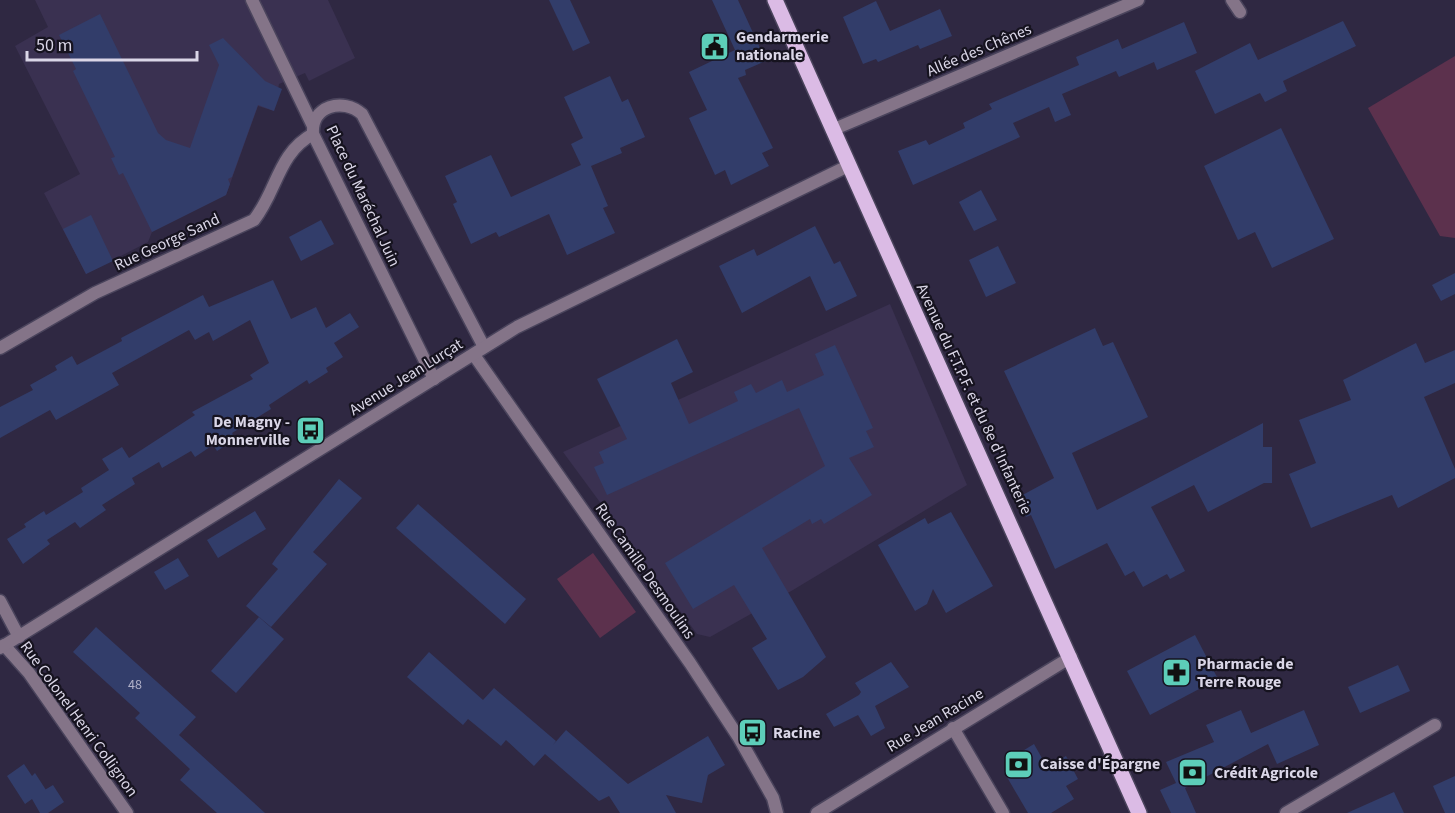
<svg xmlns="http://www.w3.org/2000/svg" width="1455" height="813" font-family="'Source Sans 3',sans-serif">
<rect width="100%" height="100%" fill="#2f2842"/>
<g fill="#3a3151">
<path d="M35,0H328L355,58L309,81L305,73L279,84L274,111L258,106L226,195L152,232L148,242L86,274L44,193L80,174L15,46L48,27Z"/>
<path d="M890,304L967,485L793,590L710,637L697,634L563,452Z"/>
</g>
<g fill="#5c314d">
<path d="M1455,56V238L1440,236L1368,108Z"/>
<path d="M593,553L636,612L600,638L557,579Z"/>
</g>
<g fill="#323d6a">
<path d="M549,0H570L590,43L573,51Z"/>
<path d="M712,0H738L766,61L745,70L746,75L738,78L773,148L762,153L769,166L731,185L725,170L715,175L689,118L707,110L689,72L735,50Z"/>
<path d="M876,1L890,31L940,9L952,36L920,49L918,45L878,62L876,59L863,64L843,17Z"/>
<path d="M100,14L158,133L166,140L190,148L219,65L209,45L223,38L265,81L282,89L274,111L258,105L232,177L228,179L230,184L226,195L152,232L123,173L119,175L111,158L115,157L73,71L76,69L59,35Z"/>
<path d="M1343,21L1356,46L1283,81L1287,91L1265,102L1260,93L1215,114L1195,71L1250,43L1258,60Z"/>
<path d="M1184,22L1197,53L1157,70L1154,62L1119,77L1116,71L1062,94L1071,115L1055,122L1049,107L1013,123L1020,137L913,185L898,151L926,140L929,145L965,128L963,123L992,109L989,104L1079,65L1076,57L1118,39L1122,49Z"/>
<path d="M610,76L622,102L628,99L645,137L620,148L622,153L591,166L608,206L603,208L615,233L567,255L549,214L499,237L496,232L471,244L453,204L457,202L445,176L491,155L511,197L581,165L571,144L583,138L564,97Z"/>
<path d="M1281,128L1334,239L1272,268L1255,232L1238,240L1204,166Z"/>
<path d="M981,190L997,220L974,231L959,202Z"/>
<path d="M91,215L113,261L86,274L63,229Z"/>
<path d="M321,220L334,244L301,261L289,237Z"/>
<path d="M815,226L834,264L840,261L857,296L826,311L810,276L742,313L719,266L754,249L757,256Z"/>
<path d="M998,246L1016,283L986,297L969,260Z"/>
<path d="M1455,273V294L1441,301L1432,285Z"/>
<path d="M273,280L291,319L316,307L326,328L350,313L359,327L334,343L343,357L326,368L328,372L309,384L307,380L269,405L271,409L232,433L236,439L217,451L213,445L195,457L191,451L162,468L159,462L132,478L135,484L102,505L106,510L80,528L75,522L47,540L50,544L23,564L7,539L26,527L24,524L44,511L46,515L83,492L81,488L109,470L102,459L122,447L129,458L195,415L192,412L253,379L250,375L269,363L250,320L213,341L209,332L195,340L189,330L112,373L119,385L56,420L50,410L0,438V407L33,390L30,385L57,370L55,366L72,356L77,365L122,341L121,338L203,295L209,307Z"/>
<path d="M1095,328L1103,346L1113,342L1148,417L1072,453L1097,510L1263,423V447H1272V483H1264L1208,512L1194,485L1151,507L1185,571L1170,579L1167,574L1143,587L1134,571L1125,576L1107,543L1055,569L1031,515L1026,517L1017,498L1054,478L1004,371Z"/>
<path d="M677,339L693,372L671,383L689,424L738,401L734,392L751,384L756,393L782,380L787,392L824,375L815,354L835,345L873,428L866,431L874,447L849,458L872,495L824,524L821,519L812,524L810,519L762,548L826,657L803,677L778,690L752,648L767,639L734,585L693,609L665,563L825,466L799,408L607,495L594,467L604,463L599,452L627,439L597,379Z"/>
<path d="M1416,343L1425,363L1455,350V383L1424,397L1455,469V478L1398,508L1392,495L1311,528L1289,474L1316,463L1299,420L1351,400L1343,380Z"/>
<path d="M339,479L362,498L313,552L327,564L271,627L246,606L278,569L272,564L276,558Z"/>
<path d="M418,504L526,599L505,624L396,528Z"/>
<path d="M255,511L266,529L218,558L207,540Z"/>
<path d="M951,512L993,586L946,613L933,589L927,604L915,611L878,545L925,518L928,524Z"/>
<path d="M178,558L189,576L165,590L154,572Z"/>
<path d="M259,617L284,639L236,693L211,671Z"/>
<path d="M96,627L196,717L179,735L265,813H217L180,780L190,769L135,718L140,713L73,652Z"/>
<path d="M1195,635L1218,679L1150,715L1127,671Z"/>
<path d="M429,652L483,700L494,688L556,741L553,745L566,730L628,784L708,736L725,765L708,775L702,803L666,795L676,813H620L609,796L599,801L545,754L534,766L506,740L501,746L468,719L463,725L407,677Z"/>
<path d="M891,662L909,687L875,706L885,728L871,736L858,715L834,727L826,714L859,695L861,692L855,683Z"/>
<path d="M1398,665L1410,691L1360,713L1348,687Z"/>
<path d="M1241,710L1251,733L1304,710L1319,745L1277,764L1268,744L1185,788L1196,813H1171L1160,790L1176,783L1166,762L1214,742L1206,725Z"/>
<path d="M1034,744L1047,767L1066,756L1078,779L1066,786L1074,799L1051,813H1028L1004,772L1012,767L1008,760Z"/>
<path d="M24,764L32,776L35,773L46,790L43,791L53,785L64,802L48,813H40L32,799L25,804L7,776Z"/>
<path d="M1455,776V813H1445L1433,786Z"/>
<path d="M1394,792L1404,813H1347Z"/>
</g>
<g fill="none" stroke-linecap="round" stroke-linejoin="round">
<defs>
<g id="street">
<path d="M252,0L312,124"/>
<path d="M1232,0L1240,12"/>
<path d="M832,130L1138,0"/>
<path d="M0,348L95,293L254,220C277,191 278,153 313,134"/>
<path d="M474,355L690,663L739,738L773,798L777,813"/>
<path d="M434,379L313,134C311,106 343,97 362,114L484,347"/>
<path d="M0,601L19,637"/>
<path d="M4,645L29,673L127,813"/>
<path d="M0,648L517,327L848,166"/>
<path d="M953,728L1003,813"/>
<path d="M817,813L1071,657"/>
<path d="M1286,813L1435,725"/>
</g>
<path id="primary" d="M775,0L1139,813"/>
</defs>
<use href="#street" stroke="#4a445c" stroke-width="15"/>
<use href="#primary" stroke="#4a445c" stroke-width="18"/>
<use href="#street" stroke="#847488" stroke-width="12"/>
<use href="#primary" stroke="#dbbbe5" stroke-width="15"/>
</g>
<defs>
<symbol id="civic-square" viewBox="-11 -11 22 22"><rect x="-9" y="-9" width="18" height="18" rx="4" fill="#5dceb9" stroke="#16131f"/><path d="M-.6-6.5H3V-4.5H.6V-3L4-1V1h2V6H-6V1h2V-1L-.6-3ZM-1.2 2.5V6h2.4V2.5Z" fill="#111"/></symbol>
<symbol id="bus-square" viewBox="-11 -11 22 22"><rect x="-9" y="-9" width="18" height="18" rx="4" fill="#5dceb9" stroke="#16131f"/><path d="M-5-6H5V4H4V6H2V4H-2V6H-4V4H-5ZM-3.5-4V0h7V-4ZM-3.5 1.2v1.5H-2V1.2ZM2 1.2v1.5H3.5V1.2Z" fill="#111"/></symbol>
<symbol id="pharmacy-square" viewBox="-11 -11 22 22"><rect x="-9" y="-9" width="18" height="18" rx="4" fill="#5dceb9" stroke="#16131f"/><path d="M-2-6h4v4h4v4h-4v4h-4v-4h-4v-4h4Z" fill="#111"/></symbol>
<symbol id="bank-square" viewBox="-11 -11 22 22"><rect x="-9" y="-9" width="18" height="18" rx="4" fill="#5dceb9" stroke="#16131f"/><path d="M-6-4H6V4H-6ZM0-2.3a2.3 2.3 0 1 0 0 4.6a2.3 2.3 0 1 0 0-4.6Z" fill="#111"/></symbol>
</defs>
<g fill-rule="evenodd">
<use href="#civic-square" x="698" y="30" width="33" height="33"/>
<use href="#bus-square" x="294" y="414" width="33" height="33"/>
<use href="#pharmacy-square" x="1160" y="656" width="33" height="33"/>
<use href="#bus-square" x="736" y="716" width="33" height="33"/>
<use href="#bank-square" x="1002" y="748" width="33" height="33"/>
<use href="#bank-square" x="1176" y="756" width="33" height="33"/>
</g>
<g text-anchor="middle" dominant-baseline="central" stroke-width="4.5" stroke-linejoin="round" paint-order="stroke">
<g font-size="14" fill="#b0b0c8">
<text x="135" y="685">48</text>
</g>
<g font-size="16" font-weight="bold" fill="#dad6e7" stroke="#16131f" text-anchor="start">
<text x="736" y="37">Gendarmerie<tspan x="736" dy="18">nationale</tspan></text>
<text x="290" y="422" text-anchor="end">De Magny -<tspan x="290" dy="18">Monnerville</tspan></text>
<text x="1197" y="664">Pharmacie de<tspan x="1197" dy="18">Terre Rouge</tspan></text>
<text x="773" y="733">Racine</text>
<text x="1040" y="764">Caisse d'Épargne</text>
<text x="1214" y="773">Crédit Agricole</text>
</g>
<g font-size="16" fill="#dad6e7" stroke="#16131f">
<text transform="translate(979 50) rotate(-23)">Allée des Chênes</text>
<text transform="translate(363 196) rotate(65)">Place du Maréchal Juin</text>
<text transform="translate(167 242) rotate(-25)">Rue George Sand</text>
<text transform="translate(406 377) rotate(-32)">Avenue Jean Lurçat</text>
<text transform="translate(974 399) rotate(65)">Avenue du F.T.P.F. et du 8e d'Infanterie</text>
<text transform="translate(645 571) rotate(55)">Rue Camille Desmoulins</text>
<text transform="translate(79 719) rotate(54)">Rue Colonel Henri Collignon</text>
<text transform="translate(935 720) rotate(-31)">Rue Jean Racine</text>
</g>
</g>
<path d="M27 51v9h170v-9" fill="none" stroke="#dad6e7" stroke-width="3"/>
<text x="36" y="51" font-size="18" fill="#dad6e7" stroke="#16131f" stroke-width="4.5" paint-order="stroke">50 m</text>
</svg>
